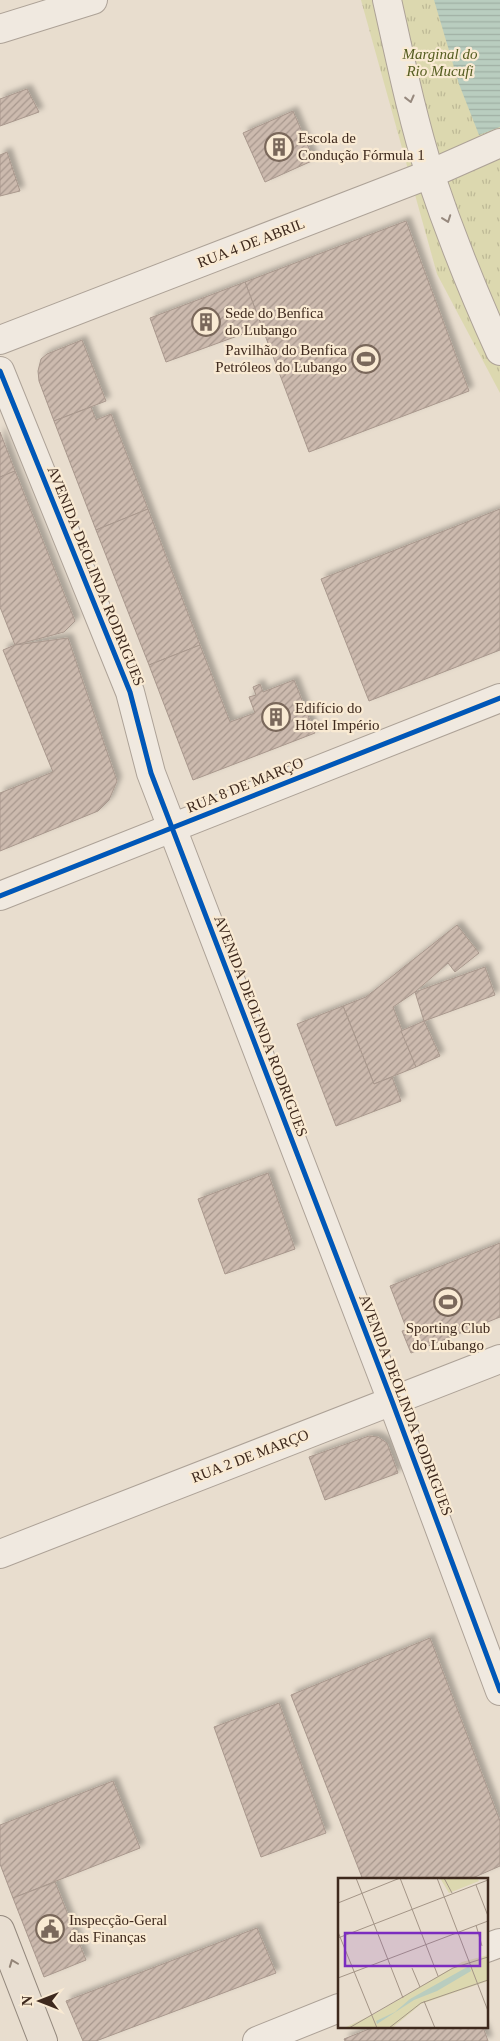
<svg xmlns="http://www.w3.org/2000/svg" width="500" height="2041" font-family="Georgia,serif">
<defs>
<pattern id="park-tufts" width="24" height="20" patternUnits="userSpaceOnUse" patternTransform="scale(1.25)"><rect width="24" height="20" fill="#dcd8af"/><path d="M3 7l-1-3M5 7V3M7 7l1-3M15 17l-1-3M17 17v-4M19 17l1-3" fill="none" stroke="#beb996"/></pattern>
<pattern id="water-rules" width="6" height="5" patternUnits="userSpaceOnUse" patternTransform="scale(1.25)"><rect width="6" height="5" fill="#b9cdbf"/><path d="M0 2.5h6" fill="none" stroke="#a0b0a4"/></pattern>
<pattern id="building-hatch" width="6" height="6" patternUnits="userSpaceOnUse" patternTransform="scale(1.25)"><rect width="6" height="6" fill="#ccbaae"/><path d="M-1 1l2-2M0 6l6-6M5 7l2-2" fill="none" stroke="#a7978d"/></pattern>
<filter id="shadow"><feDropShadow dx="4.5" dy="-4.5" stdDeviation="2.5" flood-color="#0004"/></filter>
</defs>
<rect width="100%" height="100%" fill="#e8ddce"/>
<path fill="url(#park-tufts)" d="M361,0H500V393L437,274Z"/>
<path fill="url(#water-rules)" d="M434,0H500V127L479,135L459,84Z"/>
<g fill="url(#building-hatch)" stroke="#a9988d" filter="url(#shadow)">
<path d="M27,89L39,112L0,126V99Z"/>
<path d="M293,111L314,160L265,182L243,133Z"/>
<path d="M7,152L20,191L0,196V155Z"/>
<path d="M406,221L469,391L309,452L245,282Z"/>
<path d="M245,282L262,327L166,362L150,318Z"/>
<path d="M82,340L106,401L54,421L39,381L38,371L41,359L47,354Z"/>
<path d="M91,407L96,420L111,414L148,509L96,530L54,421Z"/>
<path d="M0,432L15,471L0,477Z"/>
<path d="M15,471L75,621L64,632L15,645L0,607V477Z"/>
<path d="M148,509L200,645L149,665L96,530Z"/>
<path d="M500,509V650L369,701L321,579Z"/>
<path d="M68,638L117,781L109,800L98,811L0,851V793L53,772L3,650L15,645Z"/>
<path d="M200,645L230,722L255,713L249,697L256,695L253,687L260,684L263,692L294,680L315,733L193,780L149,665Z"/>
<path d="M457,925L479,953L455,972L448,963L415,992L393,1007L416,1067L374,1084L343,1006L366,997Z"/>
<path d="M485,967L495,995L424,1021L415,992Z"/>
<path d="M343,1006L374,1084L392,1077L401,1101L336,1126L297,1024Z"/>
<path d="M424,1021L440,1056L416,1067L401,1031Z"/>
<path d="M268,1173L295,1249L225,1274L198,1199Z"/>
<path d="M500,1243V1317L411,1353L402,1331L407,1330L390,1286Z"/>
<path d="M369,1436L378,1437L387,1443L398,1473L325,1500L309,1457Z"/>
<path d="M430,1638L500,1821V1866L468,1880H363L291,1695Z"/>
<path d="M279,1703L326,1833L261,1857L214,1727Z"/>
<path d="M113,1781L140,1848L13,1898L0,1864V1825Z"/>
<path d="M55,1882L86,1960L44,1977L13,1898Z"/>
<path d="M257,1928L276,1973L96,2041H83L66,2001Z"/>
<path d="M374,2027H483L488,2041H345L344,2039Z"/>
</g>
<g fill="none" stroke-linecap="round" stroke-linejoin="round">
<defs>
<g id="minor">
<path d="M387,0C400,58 412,117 430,174C450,234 474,294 500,351"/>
<path d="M0,29L93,0"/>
<path d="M0,340L430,174L500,143"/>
<path d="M0,371L130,692L151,773L392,1401L500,1691"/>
<path d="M0,896L500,698"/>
<path d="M0,1554L500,1359"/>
<path d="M486,1948L500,1943"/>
<path d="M257,2041L339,2008"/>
</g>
<path id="major" d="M0,1930L43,2041"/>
</defs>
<use href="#minor" stroke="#ada297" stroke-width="30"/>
<use href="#major" stroke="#93887d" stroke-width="30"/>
<use href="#minor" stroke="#f0e9e0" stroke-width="28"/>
<use href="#major" stroke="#e8ded1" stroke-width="28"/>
<defs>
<g id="cycleway">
<path d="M0,371L130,692L151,773L392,1401L500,1691"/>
<path d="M0,896L500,698"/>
</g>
</defs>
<use href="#cycleway" stroke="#f9ead3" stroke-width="8"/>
<use href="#cycleway" stroke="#0057b8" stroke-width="5"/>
</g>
<defs><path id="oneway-chevron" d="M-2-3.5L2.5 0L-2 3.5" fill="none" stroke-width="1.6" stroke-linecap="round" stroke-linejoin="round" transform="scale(1.25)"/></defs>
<g stroke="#97897e">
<use href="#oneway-chevron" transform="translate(410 99) rotate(76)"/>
<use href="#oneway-chevron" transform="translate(447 219) rotate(70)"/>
</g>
<use stroke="#938477" href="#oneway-chevron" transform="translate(13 1963) rotate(-111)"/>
<defs>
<symbol id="building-ring" viewBox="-11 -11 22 22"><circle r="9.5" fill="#f9ead3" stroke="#7a685b" stroke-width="1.5"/><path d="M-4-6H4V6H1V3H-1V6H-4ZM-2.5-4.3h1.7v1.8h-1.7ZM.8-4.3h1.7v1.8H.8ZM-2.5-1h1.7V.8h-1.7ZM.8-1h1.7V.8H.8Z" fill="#7a685b"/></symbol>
<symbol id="stadium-ring" viewBox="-11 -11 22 22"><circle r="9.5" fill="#f9ead3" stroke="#7a685b" stroke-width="1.5"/><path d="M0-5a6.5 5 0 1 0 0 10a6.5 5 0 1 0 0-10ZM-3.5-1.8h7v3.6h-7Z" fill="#7a685b"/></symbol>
<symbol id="civic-ring" viewBox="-11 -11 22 22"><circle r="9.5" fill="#f9ead3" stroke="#7a685b" stroke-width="1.5"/><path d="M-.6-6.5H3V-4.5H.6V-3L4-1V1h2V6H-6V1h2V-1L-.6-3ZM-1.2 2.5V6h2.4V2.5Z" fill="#7a685b"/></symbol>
</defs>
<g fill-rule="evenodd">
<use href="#building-ring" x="263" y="131" width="32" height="32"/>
<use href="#building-ring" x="190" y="306" width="32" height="32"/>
<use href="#stadium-ring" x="350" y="343" width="32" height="32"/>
<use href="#building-ring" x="260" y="701" width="32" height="32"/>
<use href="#stadium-ring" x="432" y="1286" width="32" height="32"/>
<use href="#civic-ring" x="34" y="1913" width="32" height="32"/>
</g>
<g text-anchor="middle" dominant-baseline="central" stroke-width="4.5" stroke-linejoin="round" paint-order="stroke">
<g font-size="15" font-style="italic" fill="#555d21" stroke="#f9ead3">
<text x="440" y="54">Marginal do<tspan x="440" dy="17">Rio Mucufi</tspan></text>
</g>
<g font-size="15" fill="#3e291d" stroke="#f9ead3" text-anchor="start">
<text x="298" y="138">Escola de<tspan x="298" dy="17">Condução Fórmula 1</tspan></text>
<text x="225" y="313">Sede do Benfica<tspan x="225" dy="17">do Lubango</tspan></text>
<text x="347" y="350" text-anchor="end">Pavilhão do Benfica<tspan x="347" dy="17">Petróleos do Lubango</tspan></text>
<text x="295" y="708">Edifício do<tspan x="295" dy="17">Hotel Império</tspan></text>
<text x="448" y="1328" text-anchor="middle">Sporting Club<tspan x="448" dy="17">do Lubango</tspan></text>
<text x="69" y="1920">Inspecção-Geral<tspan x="69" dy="17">das Finanças</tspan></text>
</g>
<g font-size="15" fill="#3e291d" stroke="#f9ead3">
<text transform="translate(251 243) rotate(-21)">RUA 4 DE ABRIL</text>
<text transform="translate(96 576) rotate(68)">AVENIDA DEOLINDA RODRIGUES</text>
<text transform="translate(245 785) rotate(-22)">RUA 8 DE MARÇO</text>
<text transform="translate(261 1026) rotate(69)">AVENIDA DEOLINDA RODRIGUES</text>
<text transform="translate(406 1405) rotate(69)">AVENIDA DEOLINDA RODRIGUES</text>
<text transform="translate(250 1456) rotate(-21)">RUA 2 DE MARÇO</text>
</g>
</g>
<g transform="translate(338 1878)">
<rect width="150" height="150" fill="#e8ddce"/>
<path d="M102,0H139L141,3L111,15ZM150,77V103L83,126L54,150H6L38,135L124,84Z" fill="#dcd8af"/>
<path d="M131,88L133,93L99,113L76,122L39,146L38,143L57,134L72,121Z" fill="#b9cdbf"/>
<path fill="none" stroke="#a49587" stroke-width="1" d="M18,0L65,120M62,0L100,98M99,0L150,133M106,0L114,15M138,7L150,38M0,25L62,0M138,47L144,68M0,54L39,150M0,60L150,2M74,90L82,109M0,100L150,43M86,123L97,150M11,150L115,90L150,79M51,150L83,125L150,102"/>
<path fill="#7b2cbf" fill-opacity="0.15" stroke="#7b2cbf" stroke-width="2.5" d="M7,55H142V88H7Z"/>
<rect width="150" height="150" fill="none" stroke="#3e291d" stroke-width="2.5"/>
</g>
<g transform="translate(40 2001) rotate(270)" stroke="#f9ead3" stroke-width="4" paint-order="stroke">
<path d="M0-4L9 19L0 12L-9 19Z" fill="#3e291d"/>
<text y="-8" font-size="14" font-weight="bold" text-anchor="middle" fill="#3e291d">N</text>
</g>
</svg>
